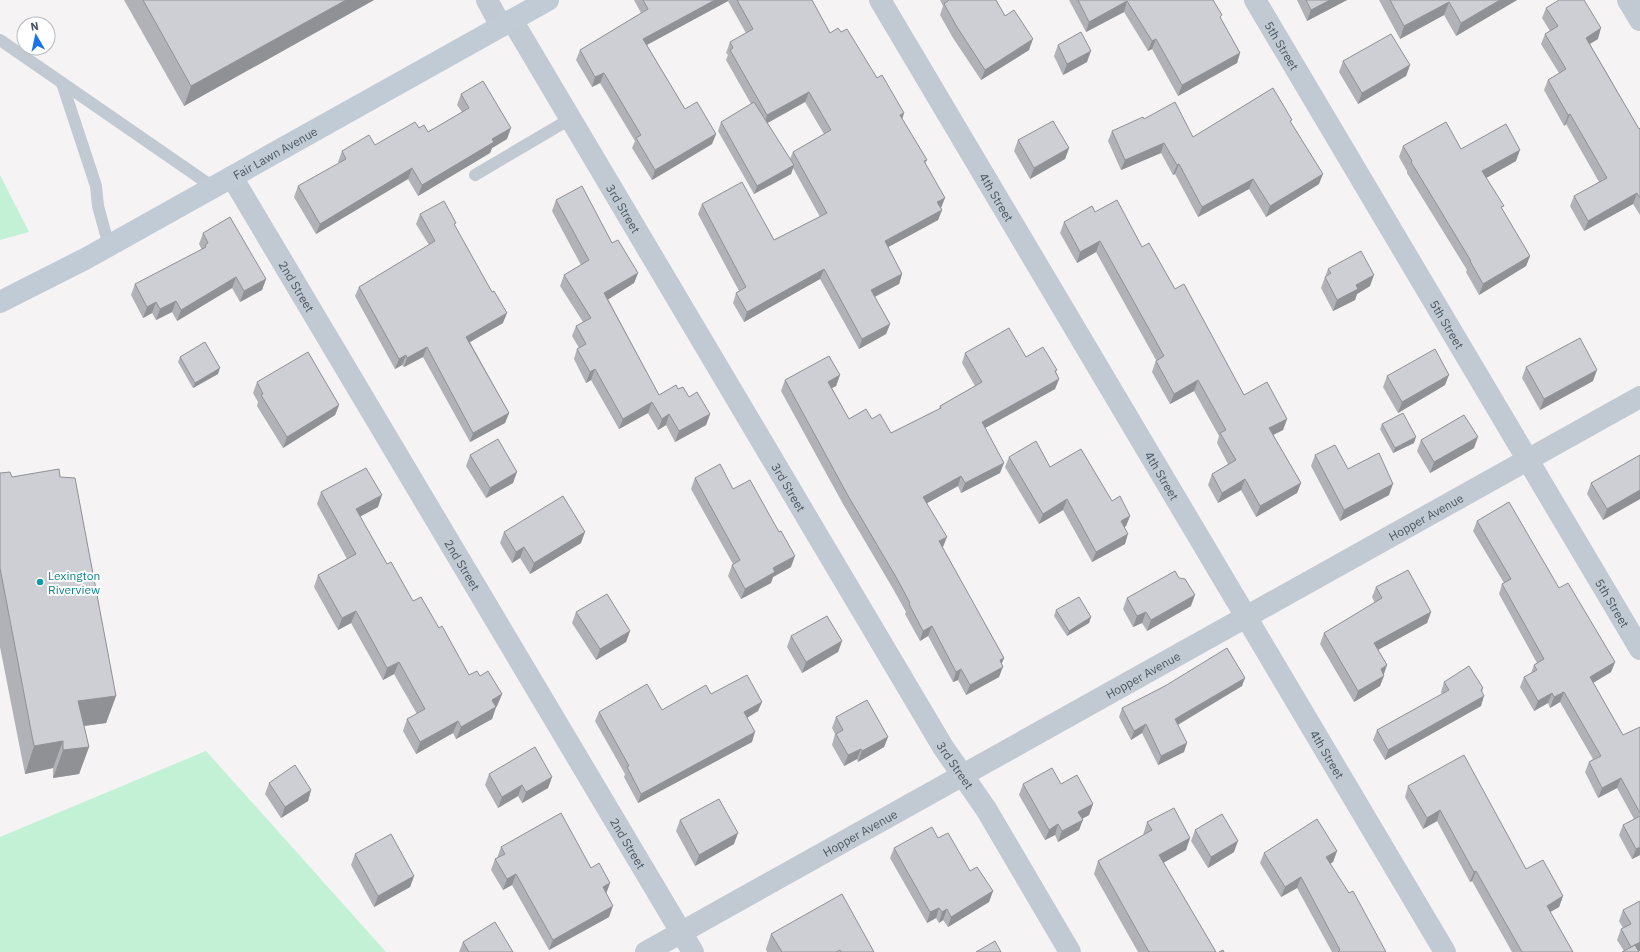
<svg xmlns="http://www.w3.org/2000/svg" width="1640" height="952" font-family="'IBM Plex Sans',sans-serif">
<rect width="100%" height="100%" fill="#f5f3f3"/>
<g fill="#c3f1d5">
<path d="M0,175L29,232L0,240Z"/>
<path d="M206,751L386,952H0V837Z"/>
</g>
<g fill="none" stroke-linecap="round" stroke-linejoin="round">
<g stroke="#c1cad2" stroke-width="12">
<path d="M0,40L213,187"/>
<path d="M62,83L96,186L98,206L109,246"/>
<path d="M475,175L570,119"/>
</g>
<g stroke="#c1cad2" stroke-width="22">
<path d="M487,0L501,26"/>
<path id="s1" d="M880,0L1445,952"/>
<path id="s2" d="M1255,0L1640,649"/>
<path d="M1628,0L1640,20"/>
<path id="s3" d="M512,20L943,747L986,809L1070,952"/>
<path id="s4" d="M232,177L693,952"/>
<path id="s5" d="M646,952L1640,397"/>
</g>
<path stroke="#c1cbd6" stroke-width="22" id="s6" d="M0,302L85,259L548,0"/>
</g>
<g fill="#b0b2b7" fill-rule="evenodd">
<path d="M124,0H374L184,106Z"/>
<path d="M634,0H812L830,33L841,32L904,113L902,119L927,160L925,164L942,210L938,220L888,247L902,274L899,284L875,297L890,324L886,334L859,349L820,279L744,322L733,303L736,293L739,291L698,214L702,204L774,240L820,217L793,168L791,174L754,194L718,131L721,122L751,104L726,60L728,55L726,53L730,42L746,33L728,1L647,45L685,109L716,134L712,144L652,180L632,148L635,141L600,83L592,87L576,60L580,50L641,13ZM805,102L824,134L793,152L790,159L767,123Z"/>
<path d="M940,0H996L1005,16L1029,50L981,80L953,38L940,15L943,6Z"/>
<path d="M1069,0H1213L1221,19L1240,53L1237,63L1178,96L1152,49L1148,51L1124,12L1086,32Z"/>
<path d="M1297,0H1347L1307,21Z"/>
<path d="M1379,0H1517L1456,36L1444,15L1400,39Z"/>
<path d="M1546,8L1598,39L1590,44L1639,129L1640,128V215L1633,204L1584,231L1570,206L1574,196L1599,182L1566,124L1564,126L1544,90L1548,80L1559,73L1541,44L1545,34L1550,31L1542,18Z"/>
<path d="M1058,45L1087,62L1063,75L1054,56Z"/>
<path d="M1343,61L1410,65L1406,76L1358,104L1339,72Z"/>
<path d="M461,94L507,139L492,148L490,153L418,196L408,179L316,234L294,197L298,186L339,164L338,162L342,151L375,145L419,128L428,132L462,112L457,105Z"/>
<path d="M1144,119L1193,137L1291,122L1319,184L1266,217L1249,189L1198,217L1175,174L1173,175L1161,153L1121,170L1108,141L1112,131Z"/>
<path d="M1018,140L1069,148L1065,159L1030,179L1014,151Z"/>
<path d="M1403,146L1461,149L1516,161L1486,178L1502,209L1530,256L1526,266L1479,295L1466,272L1467,270L1407,173V171L1399,157Z"/>
<path d="M556,200L612,243L638,273L634,283L608,299L659,395L678,389L689,397L710,414L706,425L675,442L666,425L658,430L648,413L619,429L591,380L586,383L574,359L577,349L579,348L572,336L576,326L583,322L560,286L564,275L581,265L552,211Z"/>
<path d="M1095,212L1142,247L1175,289L1244,395L1287,419L1283,430L1273,435L1301,483L1297,493L1256,517L1241,490L1218,503L1208,485L1212,474L1228,464L1217,443L1219,436L1194,391L1170,404L1152,372L1156,360L1096,252L1077,263L1060,233L1064,222Z"/>
<path d="M420,214L455,226L503,323L470,342L509,413L505,423L470,442L423,357L404,367L402,365L395,369L355,296L359,287L429,245L416,224Z"/>
<path d="M203,233L266,279L262,290L240,302L232,288L177,321L172,312L156,320L152,313L143,318L131,295L135,284L202,250L199,244Z"/>
<path d="M1328,269L1370,286L1357,294L1355,300L1333,311L1321,288Z"/>
<path d="M965,353L1026,357L1057,370L1056,372L1059,379L1055,389L985,428L1000,473L961,493L958,486L927,503L942,547L1004,658L1001,664L999,677L966,695L958,680L953,682L928,636L920,641L905,614L906,612L892,587L843,504L781,391L785,380L840,375L836,386L832,388L849,419H872L891,433L939,409L940,406L975,386L962,363Z"/>
<path d="M180,357L218,374L193,388L178,362Z"/>
<path d="M1526,367L1593,381L1540,410L1522,378Z"/>
<path d="M1387,376L1445,385L1398,413L1383,387Z"/>
<path d="M257,382L339,405L335,415L283,448L257,406L258,402L253,393Z"/>
<path d="M1382,424L1414,443L1393,453L1380,429Z"/>
<path d="M1421,440L1474,448L1430,473L1417,451Z"/>
<path d="M470,455L513,483L486,498L466,466Z"/>
<path d="M1315,455L1348,469L1389,495L1340,521L1311,466Z"/>
<path d="M1640,455V499L1603,520L1587,494L1591,483Z"/>
<path d="M1009,457L1050,467L1112,501L1130,516L1126,526L1125,527V544L1092,562L1063,510L1039,524L1005,467Z"/>
<path d="M0,473L12,477H60L116,696L106,723L84,726L89,747L79,774L53,778V768L25,774L0,647Z"/>
<path d="M695,478L733,489L791,567L773,577L771,583L741,599L728,576L732,565L733,564L691,489Z"/>
<path d="M321,492L378,507L360,516L387,564L413,601L439,628L469,675L480,676L502,694L497,706L496,707L492,719L456,739L453,733L416,754L403,731L407,719L417,714L394,674L383,680L351,623L338,630L314,587L318,575L347,559L317,504Z"/>
<path d="M1477,521L1559,588L1615,662L1611,672L1593,683L1623,735L1640,727V855L1632,859L1619,835L1623,825L1634,819L1617,788L1598,798L1585,772L1589,762L1593,759L1560,702L1550,708L1548,703L1534,711L1520,687L1524,677L1531,673L1534,665L1537,663L1499,594L1502,584L1504,583L1473,531Z"/>
<path d="M504,532L581,543L530,574L520,558L512,563L500,543Z"/>
<path d="M1376,587L1431,612L1427,623L1378,650L1387,665L1380,686L1354,702L1320,644L1324,633L1375,603L1372,597Z"/>
<path d="M1127,598L1191,606L1147,631L1142,623L1133,627L1123,609Z"/>
<path d="M1056,610L1091,617L1089,623L1067,636L1054,616Z"/>
<path d="M576,612L630,631L626,642L596,660L572,623Z"/>
<path d="M791,636L842,641L838,652L802,673L787,647Z"/>
<path d="M1444,682L1483,688L1482,692L1481,706L1385,760L1373,740L1377,730L1442,694L1441,692Z"/>
<path d="M1242,686L1178,725L1184,752L1158,765L1142,733L1131,740L1119,717L1122,708Z"/>
<path d="M711,694L762,702L758,711L747,718L752,742L638,803L624,777L625,774L595,721L599,712L662,710Z"/>
<path d="M836,717L888,737L884,747L858,762L857,759L844,766L832,745L835,734L832,728Z"/>
<path d="M489,774L552,777L548,788L522,803L518,796L498,808L485,785Z"/>
<path d="M269,783L311,790L308,801L281,818L265,794Z"/>
<path d="M1023,784H1061L1093,804L1089,815L1082,819L1079,830L1058,842L1055,835L1045,840L1019,795Z"/>
<path d="M1408,786L1526,869L1563,896L1559,907L1550,912L1573,952H1512L1472,881L1470,882L1437,821L1423,829L1405,797Z"/>
<path d="M680,820L734,844L695,866L676,831Z"/>
<path d="M1147,822L1190,838L1186,850L1163,863L1216,952H1138L1094,874L1098,861L1143,835Z"/>
<path d="M1195,830L1234,852L1208,868L1191,841Z"/>
<path d="M938,838L970,871L993,891L989,902L948,927L943,920L939,923L936,918L927,923L890,858L894,848Z"/>
<path d="M501,847L591,868L610,883L606,893L609,917L549,950L512,885L503,890L491,870L495,859L497,858Z"/>
<path d="M1337,851L1333,862L1330,864L1386,952H1332L1297,888L1281,897L1260,863L1264,853Z"/>
<path d="M355,854L414,876L410,887L374,907L351,865Z"/>
<path d="M1640,901V951H1624L1617,940L1621,929L1623,928L1619,921L1623,910Z"/>
<path d="M771,934L874,952H767L766,949Z"/>
<path d="M463,942L513,952H459Z"/>
</g>
<g fill="#909195">
<path d="M346,0H374L184,106L191,86Z"/>
<path d="M715,0H728V1L639,49L643,39Z"/>
<path d="M1330,0H1347L1307,21L1311,10Z"/>
<path d="M1500,0H1517L1456,36L1461,23Z"/>
<path d="M1127,1L1124,12L1086,32L1089,22Z"/>
<path d="M1449,2L1444,15L1400,39L1404,26Z"/>
<path d="M1601,28L1598,39L1582,48L1586,38Z"/>
<path d="M1033,39L1029,50L981,80L985,70Z"/>
<path d="M1156,39L1152,49L1148,51L1152,41Z"/>
<path d="M1091,51L1087,62L1063,75L1067,64Z"/>
<path d="M1240,53L1237,63L1178,96L1182,85Z"/>
<path d="M1410,65L1406,76L1358,104L1362,93Z"/>
<path d="M604,73L600,83L592,87L595,77Z"/>
<path d="M809,92L805,102L764,125L767,115Z"/>
<path d="M904,113L901,123L900,115Z"/>
<path d="M1570,114L1566,124L1564,126L1568,115Z"/>
<path d="M511,128L507,139L492,148L490,153L418,196L422,185L492,139Z"/>
<path d="M716,134L712,144L652,180L655,170Z"/>
<path d="M1164,143L1161,153L1121,170L1125,160Z"/>
<path d="M1069,148L1065,159L1030,179L1034,168Z"/>
<path d="M1520,150L1516,161L1479,182L1482,171Z"/>
<path d="M1179,164L1175,174L1173,175L1177,165Z"/>
<path d="M794,165L791,174L754,194L757,186Z"/>
<path d="M412,168L408,179L316,234L320,224Z"/>
<path d="M1323,174L1319,184L1266,217L1270,206Z"/>
<path d="M1253,179L1249,189L1198,217L1202,207Z"/>
<path d="M1637,193L1633,204L1584,231L1588,221Z"/>
<path d="M945,198L941,208L937,202Z"/>
<path d="M942,210L938,220L881,251L885,241Z"/>
<path d="M1100,241L1096,252L1077,263L1080,252Z"/>
<path d="M1530,256L1526,266L1479,295L1483,284Z"/>
<path d="M824,269L820,279L744,322L747,312Z"/>
<path d="M638,273L634,283L601,304L604,293Z"/>
<path d="M902,274L899,284L868,300L871,290Z"/>
<path d="M1374,275L1370,286L1357,294L1355,300L1333,311L1337,300L1356,285Z"/>
<path d="M236,277L232,288L177,321L181,310Z"/>
<path d="M266,279L262,290L240,302L244,291Z"/>
<path d="M176,301L172,312L156,320L160,309Z"/>
<path d="M156,302L152,313L143,318L147,307Z"/>
<path d="M507,313L503,323L463,346L466,337Z"/>
<path d="M890,324L886,334L859,349L862,339Z"/>
<path d="M427,347L423,357L404,367L407,358Z"/>
<path d="M406,355L402,365L395,369L399,359Z"/>
<path d="M220,368L218,374L193,388L195,383Z"/>
<path d="M595,369L591,380L586,383L590,372Z"/>
<path d="M1597,370L1593,381L1540,410L1544,399Z"/>
<path d="M840,375L836,386L824,392L828,382Z"/>
<path d="M1449,375L1445,385L1398,413L1402,402Z"/>
<path d="M1059,379L1055,389L978,432L982,422Z"/>
<path d="M1198,380L1194,391L1170,404L1174,394Z"/>
<path d="M652,402L648,413L619,429L623,419Z"/>
<path d="M339,405L335,415L283,448L287,437Z"/>
<path d="M509,413L505,423L470,442L473,433Z"/>
<path d="M669,414L666,425L658,430L662,419Z"/>
<path d="M710,414L706,425L675,442L679,431Z"/>
<path d="M1287,419L1283,430L1265,439L1269,428Z"/>
<path d="M1416,437L1414,443L1393,453L1395,448Z"/>
<path d="M1478,437L1474,448L1430,473L1434,462Z"/>
<path d="M1004,463L1000,473L961,493L965,483Z"/>
<path d="M517,472L513,483L486,498L490,488Z"/>
<path d="M961,476L958,486L920,507L923,497Z"/>
<path d="M1245,479L1241,490L1218,503L1222,493Z"/>
<path d="M1301,483L1297,493L1256,517L1260,506Z"/>
<path d="M1393,484L1389,495L1340,521L1344,510Z"/>
<path d="M1640,490V499L1603,520L1607,509Z"/>
<path d="M382,495L378,507L352,521L356,509Z"/>
<path d="M1067,499L1063,510L1039,524L1043,514Z"/>
<path d="M1130,516L1126,526L1118,531L1121,521Z"/>
<path d="M585,532L581,543L530,574L534,563Z"/>
<path d="M1128,534L1125,544L1092,562L1096,552Z"/>
<path d="M947,537L943,547L935,551L939,541Z"/>
<path d="M524,547L520,558L512,563L516,552Z"/>
<path d="M795,556L791,567L773,577L771,583L741,599L745,589L773,568Z"/>
<path d="M1195,595L1191,606L1147,631L1151,620Z"/>
<path d="M356,611L351,623L338,630L342,618Z"/>
<path d="M1146,612L1142,623L1133,627L1137,616Z"/>
<path d="M1431,612L1427,623L1370,654L1374,643Z"/>
<path d="M1091,617L1089,623L1067,636L1069,631Z"/>
<path d="M932,626L928,636L920,641L923,631Z"/>
<path d="M630,631L626,642L596,660L600,649Z"/>
<path d="M842,641L838,652L802,673L806,662Z"/>
<path d="M1004,658L1000,668V660Z"/>
<path d="M399,662L394,674L383,680L387,668Z"/>
<path d="M1615,662L1611,672L1586,687L1590,677Z"/>
<path d="M1387,665L1383,676L1381,669Z"/>
<path d="M1003,667L999,677L966,695L970,685Z"/>
<path d="M961,669L958,680L953,682L956,672Z"/>
<path d="M1384,676L1380,686L1354,702L1358,691Z"/>
<path d="M1245,678L1242,686L1172,728L1175,719Z"/>
<path d="M1564,692L1560,702L1550,708L1554,697Z"/>
<path d="M1552,693L1548,703L1534,711L1538,701Z"/>
<path d="M502,694L497,706L496,707L492,719L456,739L461,727L492,700Z"/>
<path d="M116,696L106,723L68,728L78,701Z"/>
<path d="M1484,696L1481,706L1385,760L1388,750Z"/>
<path d="M762,702L758,711L740,722L744,712Z"/>
<path d="M458,721L453,733L416,754L420,742Z"/>
<path d="M1146,724L1142,733L1131,740L1134,731Z"/>
<path d="M755,732L752,742L638,803L641,794Z"/>
<path d="M888,737L884,747L858,762L862,751Z"/>
<path d="M63,741L53,768L25,774L34,746Z"/>
<path d="M1187,743L1184,752L1158,765L1161,756Z"/>
<path d="M89,747L79,774L53,778L63,750Z"/>
<path d="M861,749L857,759L844,766L848,755Z"/>
<path d="M552,777L548,788L522,803L526,792Z"/>
<path d="M1621,778L1617,788L1598,798L1602,788Z"/>
<path d="M522,785L518,796L498,808L502,797Z"/>
<path d="M311,790L308,801L281,818L285,807Z"/>
<path d="M1093,804L1089,815L1074,823L1078,812Z"/>
<path d="M1440,810L1437,821L1423,829L1427,818Z"/>
<path d="M1083,820L1079,830L1058,842L1062,831Z"/>
<path d="M1058,824L1055,835L1045,840L1049,830Z"/>
<path d="M738,833L734,844L695,866L699,855Z"/>
<path d="M1190,838L1186,850L1154,868L1159,855Z"/>
<path d="M1238,841L1234,852L1208,868L1211,857Z"/>
<path d="M1640,847V855L1632,859L1636,849Z"/>
<path d="M1337,851L1333,862L1322,868L1326,857Z"/>
<path d="M1476,871L1472,881L1470,882L1474,872Z"/>
<path d="M516,874L512,885L503,890L507,879Z"/>
<path d="M414,876L410,887L374,907L378,896Z"/>
<path d="M1301,877L1297,888L1281,897L1285,887Z"/>
<path d="M610,883L606,894L603,887Z"/>
<path d="M993,891L989,902L948,927L951,917Z"/>
<path d="M1563,896L1559,907L1543,916L1547,906Z"/>
<path d="M613,906L609,917L549,950L553,940Z"/>
<path d="M939,908L936,918L927,923L930,912Z"/>
<path d="M947,909L943,920L939,923L942,912Z"/>
<path d="M1640,942V951L1637,952H1629L1631,947Z"/>
</g>
<g fill="#cdcfd5" stroke="#909195">
<path d="M143,0H346L191,86Z"/>
<path d="M643,0H715L643,39L685,109L697,102L716,134L655,170L636,138L641,135L604,73L595,77L580,50L648,9Z"/>
<path d="M737,0H812L830,33L838,28L841,32L847,29L877,78L882,75L904,113L900,115L927,160L924,161L945,198L937,202L942,210L885,241L902,274L871,290L890,324L862,339L824,269L747,312L736,293L746,287L702,204L742,182L774,240L827,213L793,152L831,130L809,92L767,115L730,50L733,48L730,42L753,29Z"/>
<path d="M949,0H996L1005,16L1014,10L1033,39L985,70L957,27L944,4Z"/>
<path d="M1078,0H1213L1222,15L1220,17L1240,53L1182,85L1156,39L1152,41L1127,1L1089,22Z"/>
<path d="M1306,0H1330L1311,10Z"/>
<path d="M1390,0H1500L1461,23L1449,2L1404,26Z"/>
<path d="M1559,0H1584L1601,28L1586,38L1639,129L1640,128V198L1637,193L1588,221L1574,196L1607,178L1570,114L1568,115L1548,80L1566,69L1545,34L1558,26L1546,8Z"/>
<path d="M1081,32L1091,51L1067,64L1058,45Z"/>
<path d="M1391,34L1410,65L1362,93L1343,61Z"/>
<path d="M483,81L511,128L492,139L494,142L422,185L412,168L320,224L298,186L346,159L342,151L369,135L375,145L415,122L419,128L424,125L428,132L469,108L461,94Z"/>
<path d="M1273,88L1292,120L1290,121L1323,174L1270,206L1253,179L1202,207L1179,164L1177,165L1164,143L1125,160L1112,131L1143,117L1144,119L1175,102L1193,137Z"/>
<path d="M754,102L794,165L757,186L721,122Z"/>
<path d="M1053,121L1069,148L1034,168L1018,140Z"/>
<path d="M1446,122L1461,149L1506,124L1520,150L1482,171L1504,206L1501,207L1530,256L1483,284L1470,261H1471L1411,162L1412,161L1403,146Z"/>
<path d="M582,186L612,243L618,240L638,273L604,293L659,395L676,385L678,389L683,387L689,397L697,392L710,414L679,431L669,414L662,419L652,402L623,419L595,369L590,372L577,349L586,344L576,326L591,318L564,275L589,260L556,200Z"/>
<path d="M1117,200L1142,247L1149,243L1175,289L1184,284L1244,395L1267,382L1287,419L1269,428L1301,483L1260,506L1245,479L1222,493L1212,474L1236,460L1220,433L1226,430L1198,380L1174,394L1156,361L1164,356L1100,241L1080,252L1064,222L1092,206L1095,212Z"/>
<path d="M444,201L456,223L454,224L492,292L494,291L507,313L466,337L509,413L473,433L427,347L407,358L406,355L399,359L359,287L435,241L420,214Z"/>
<path d="M230,217L266,279L244,291L236,277L181,310L176,301L160,309L156,302L147,307L135,284L206,247L205,245L208,243L203,233Z"/>
<path d="M1361,251L1374,275L1356,285L1358,289L1337,300L1325,277L1331,273L1328,269Z"/>
<path d="M1009,328L1026,357L1043,347L1057,370L1055,371L1059,379L982,422L1004,463L965,483L961,476L923,497L947,537L939,541L1004,658L1000,660L1003,667L970,685L961,669L956,672L932,626L923,631L909,604L910,603L896,577L847,494L785,380L829,356L840,375L828,382L849,419L866,409L872,419L880,414L891,433L941,408L940,406L982,382L965,353Z"/>
<path d="M1580,338L1597,370L1544,399L1526,367Z"/>
<path d="M205,342L220,368L195,383L180,357Z"/>
<path d="M1435,349L1449,375L1402,402L1387,376Z"/>
<path d="M308,352L339,405L287,437L261,395L263,394L257,382Z"/>
<path d="M1403,413L1416,437L1395,448L1382,424Z"/>
<path d="M1464,415L1478,437L1434,462L1421,440Z"/>
<path d="M498,439L517,472L490,488L470,455Z"/>
<path d="M1036,441L1050,467L1081,449L1112,501L1120,496L1130,516L1121,521L1128,534L1096,552L1067,499L1043,514L1009,457Z"/>
<path d="M1335,445L1348,469L1379,453L1393,484L1344,510L1315,455Z"/>
<path d="M1640,455V490L1607,509L1591,483Z"/>
<path d="M720,464L733,489L750,480L779,532L781,531L795,556L773,568L775,572L745,589L732,565L740,560L695,478Z"/>
<path d="M366,468L382,495L356,509L387,564L391,562L413,601L421,597L439,628L442,626L469,675L477,671L480,676L488,671L502,694L492,700L496,707L461,727L458,721L420,742L407,719L425,709L399,662L387,668L356,611L342,618L318,575L356,554L321,492Z"/>
<path d="M59,469L60,477L75,478L116,696L78,701L89,747L63,750V741L34,746L0,568V473L10,472L12,477Z"/>
<path d="M563,496L585,532L534,563L524,547L516,552L504,532Z"/>
<path d="M1509,502L1559,588L1568,583L1615,662L1590,677L1623,735L1640,727V813L1621,778L1602,788L1589,762L1601,756L1564,692L1554,697L1552,693L1538,701L1524,677L1537,670L1534,665L1544,659L1502,584L1511,579L1477,521Z"/>
<path d="M1408,570L1431,612L1374,643L1387,665L1381,669L1384,676L1358,691L1324,633L1382,598L1376,587Z"/>
<path d="M1175,571L1179,578L1185,579L1195,595L1151,620L1146,612L1137,616L1127,598Z"/>
<path d="M607,594L630,631L600,649L576,612Z"/>
<path d="M1079,597L1091,617L1069,631L1056,610Z"/>
<path d="M827,616L842,641L806,662L791,636Z"/>
<path d="M1227,648L1245,678L1175,719L1187,743L1161,756L1146,724L1134,731L1122,708L1165,686Z"/>
<path d="M1469,666L1483,688L1481,690L1484,696L1388,750L1377,730L1449,690L1444,682Z"/>
<path d="M747,675L762,702L744,712L755,732L641,794L627,767L629,766L599,712L647,684L662,710L706,685L711,694Z"/>
<path d="M867,700L888,737L862,751L861,749L848,755L836,734L843,730L836,717Z"/>
<path d="M535,747L552,777L526,792L522,785L502,797L489,774Z"/>
<path d="M1464,755L1526,869L1543,860L1563,896L1547,906L1573,952H1522L1476,871L1474,872L1440,810L1427,818L1408,786Z"/>
<path d="M295,765L311,790L285,807L269,783Z"/>
<path d="M1052,768L1061,784L1077,775L1093,804L1078,812L1083,820L1062,831L1058,824L1049,830L1023,784Z"/>
<path d="M719,799L738,833L699,855L680,820Z"/>
<path d="M1174,808L1190,838L1159,855L1216,952H1149L1098,861L1152,830L1147,822Z"/>
<path d="M561,813L591,868L599,863L610,883L603,887L613,906L553,940L516,874L507,879L495,859L505,854L501,847Z"/>
<path d="M1222,814L1238,841L1211,857L1195,830Z"/>
<path d="M1640,816V847L1636,849L1623,825Z"/>
<path d="M1317,819L1337,851L1326,857L1349,893L1353,891L1386,952H1338L1340,950L1301,877L1285,887L1264,853Z"/>
<path d="M932,827L938,838L948,833L970,871L977,867L993,891L951,917L947,909L942,912L939,908L930,912L894,848Z"/>
<path d="M391,834L414,876L378,896L355,854Z"/>
<path d="M842,894L874,952H841L840,950L836,952H782L771,934Z"/>
<path d="M1640,901V942L1631,947L1621,929L1631,924L1623,910Z"/>
<path d="M495,922L513,952H469L463,942Z"/>
<path d="M995,941L1001,952H976Z"/>
<path d="M1635,945L1639,952H1622Z"/>
<path d="M1223,950L1224,952H1219Z"/>
</g>
<circle fill="#0f9aa8" stroke="#fff" stroke-width="1.5" cx="40" cy="582" r="4"/>
<g text-anchor="middle" dominant-baseline="central" stroke-width="4" stroke-linejoin="round" paint-order="stroke">
<g font-size="12" fill="#4a5661" stroke="#fff">
<text stroke="none"><textPath href="#s2" startOffset="53">5th Street</textPath></text>
<text stroke="none"><textPath href="#s6" startOffset="313">Fair Lawn Avenue</textPath></text>
<text stroke="none"><textPath href="#s1" startOffset="229">4th Street</textPath></text>
<text stroke="none"><textPath href="#s3" startOffset="219">3rd Street</textPath></text>
<text stroke="none"><textPath href="#s4" startOffset="127">2nd Street</textPath></text>
<text stroke="none"><textPath href="#s2" startOffset="377">5th Street</textPath></text>
<text stroke="none"><textPath href="#s1" startOffset="553">4th Street</textPath></text>
<text stroke="none"><textPath href="#s3" startOffset="543">3rd Street</textPath></text>
<text stroke="none"><textPath href="#s5" startOffset="893">Hopper Avenue</textPath></text>
<text stroke="none"><textPath href="#s4" startOffset="451">2nd Street</textPath></text>
<text stroke="none"><textPath href="#s2" startOffset="701">5th Street</textPath></text>
<text stroke="none"><textPath href="#s5" startOffset="569">Hopper Avenue</textPath></text>
<text stroke="none"><textPath href="#s1" startOffset="877">4th Street</textPath></text>
<text stroke="none"><textPath href="#s3" startOffset="867">3rd Street</textPath></text>
<text stroke="none"><textPath href="#s5" startOffset="245">Hopper Avenue</textPath></text>
<text stroke="none"><textPath href="#s4" startOffset="775">2nd Street</textPath></text>
</g>
<g font-size="12" fill="#0d838f" stroke="#fff" text-anchor="start">
<text x="48" y="575">Lexington<tspan x="48" dy="14">Riverview</tspan></text>
</g>
</g>
<g transform="translate(36 36) rotate(351)"><circle r="19" fill="#ffffff" stroke="#b7bbc0"/>
<path d="M0-3L7 15L0 10L-7 15Z" fill="#1a73e8"/>
<text y="-6" font-size="11" font-weight="bold" text-anchor="middle" fill="#4a5661">N</text>
</g>
</svg>
